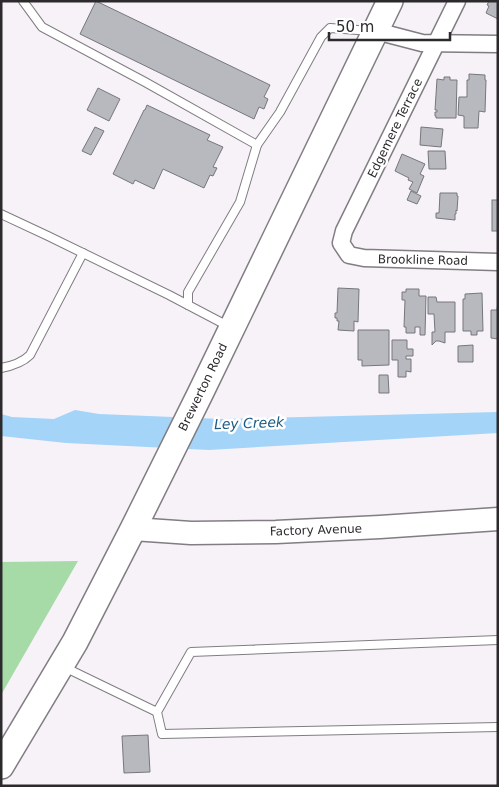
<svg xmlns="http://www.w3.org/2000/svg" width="499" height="787" font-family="'DejaVu Sans',sans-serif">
<rect width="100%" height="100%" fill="#f7f2f8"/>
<path fill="#a6dba8" d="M78,561L1,695V562Z"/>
<path fill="#a4d4f8" d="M75,410L99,414L222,419L498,412V433L209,450L66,443L1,436V414L12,417L54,419Z"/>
<g fill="#b8b9bf" stroke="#76777d">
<path d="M96,1L270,85L264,97L268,99L264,109L259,107L254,119L80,34Z"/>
<path d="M489,1H498V19L486,13L489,6L487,5Z"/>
<path d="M469,74L485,75V80H486L485,112L479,111L478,128H464V116L458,115L459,97H467V80H469Z"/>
<path d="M444,77H450V80H457L456,118H436V116H435V112H437V110H435L437,79L444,80Z"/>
<path d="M98,88L120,99L109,121L87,110Z"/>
<path d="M147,105L210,135L207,140L223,147L213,167L217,168L213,176L210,175L204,188L163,169L154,189L135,180L133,184L113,174L144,110H145Z"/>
<path d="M95,127L104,131L91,155L82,151Z"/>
<path d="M421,127L443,129L441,147L420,145Z"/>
<path d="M428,151H445L446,169H429Z"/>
<path d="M402,154L425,164L420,174L424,176L417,193L409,189L413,182L408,180L409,178L395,171Z"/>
<path d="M411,191L421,196L417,204L407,200Z"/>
<path d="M440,193H457V196H458L457,211L456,210V214H455V220L436,218V213H439Z"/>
<rect x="492" y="200" width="6" height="31"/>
<path d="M338,288L359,289L358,322L354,321V331L338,330L339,321H337V318H335V313H337Z"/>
<path d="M406,289H419V296H426L425,335H420V327H415V333H406V327H404L405,300H402V292H406Z"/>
<path d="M482,293L483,331H477V335H471V331H463V299H465V294Z"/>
<path d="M428,297H436L437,302H455V332H445V343L439,341H436L432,345V332H435L434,314H428Z"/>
<path d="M498,301V339L491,338V310H497Z"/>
<path d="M358,330H389V365L362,366V360H358Z"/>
<path d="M392,340H407V349H413V356H406V359H411V372L406,371V377H398V360H392Z"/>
<path d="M473,345V362H458V346Z"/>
<path d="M379,375H388L389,393H379Z"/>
<path d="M148,735L150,772L124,773L122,736Z"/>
</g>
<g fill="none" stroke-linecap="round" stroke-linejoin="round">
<defs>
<g id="lane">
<path d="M23,1L42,27L145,82L257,145L280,112L321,37L330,28L372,31"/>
<path d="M1,214L48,236L169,295L188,305"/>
<path d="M228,326L188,305V292L240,202L257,145"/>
<path d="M1,368C12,366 22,363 30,355L83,253"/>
<path d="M498,640L191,652L157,712L162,734L498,727"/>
<path d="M64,667L157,712"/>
</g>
<g id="street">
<path d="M457,1L344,231L341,243L349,255L364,258L498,262"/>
<path d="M376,31L422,43L498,44"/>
</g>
<path id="secondary" d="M133,529L191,533L276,532L380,527L498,519"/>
<path id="primary" d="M1,766L75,642L133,529L200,394L390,1"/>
</defs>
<use href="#lane" stroke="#817d82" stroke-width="10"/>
<use href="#street" stroke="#817d82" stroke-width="19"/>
<use href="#secondary" stroke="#817d82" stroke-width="25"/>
<use href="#primary" stroke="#817d82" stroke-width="28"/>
<use href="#lane" stroke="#fff" stroke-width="8"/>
<use href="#street" stroke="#fff" stroke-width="16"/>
<use href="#secondary" stroke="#fff" stroke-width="22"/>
<use href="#primary" stroke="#fff" stroke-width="25"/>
</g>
<g text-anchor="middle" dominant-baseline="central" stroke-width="5" stroke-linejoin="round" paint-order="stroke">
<g font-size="12" fill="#2c2a2c" stroke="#fff">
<text transform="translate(395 128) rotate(-64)">Edgemere Terrace</text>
<text transform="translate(423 260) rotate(1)">Brookline Road</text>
<text transform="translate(203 387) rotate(-64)">Brewerton Road</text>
<text transform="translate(316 530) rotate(-2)">Factory Avenue</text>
</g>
<g font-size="14" font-style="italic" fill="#1e5b82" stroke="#fff">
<text transform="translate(249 423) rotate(-2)">Ley Creek</text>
</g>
</g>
<rect width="499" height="787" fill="none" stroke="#2c2a2c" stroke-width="5"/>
<path d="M329 32v8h121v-8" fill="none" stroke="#2c2a2c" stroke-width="2.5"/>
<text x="336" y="32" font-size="15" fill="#2c2a2c" stroke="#ffffff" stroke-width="4" paint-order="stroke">50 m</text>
</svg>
